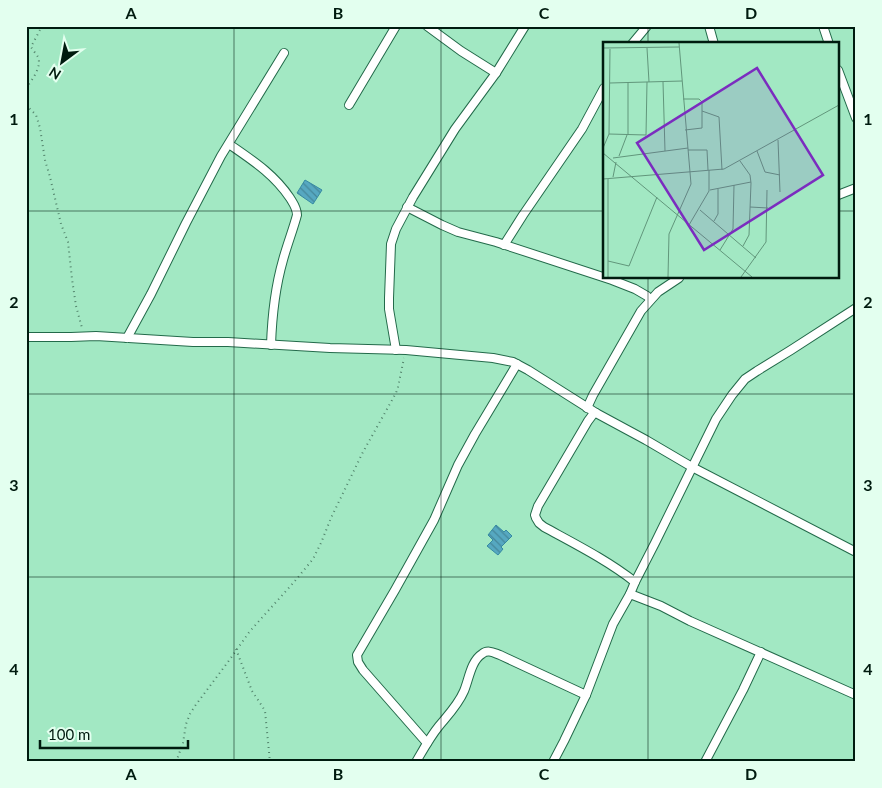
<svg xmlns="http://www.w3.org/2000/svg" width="882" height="788" font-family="Lato,sans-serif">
<defs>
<pattern id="building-back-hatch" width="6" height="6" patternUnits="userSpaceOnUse" patternTransform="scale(1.25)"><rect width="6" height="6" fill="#56a8c1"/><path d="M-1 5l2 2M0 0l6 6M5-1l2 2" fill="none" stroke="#45889b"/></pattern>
</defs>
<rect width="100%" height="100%" fill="#a2e8c3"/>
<g fill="url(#building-back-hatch)" stroke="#368aa2">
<path d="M305,180L322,190L313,204L297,193Z"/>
<path d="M496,525L504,532L506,530L512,536L501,547L503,549L498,555L487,546L493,540L488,535Z"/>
</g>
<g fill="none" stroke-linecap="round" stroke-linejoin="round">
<defs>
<g id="minor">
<path d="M427,26L461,51L496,73"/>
<path d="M709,26L714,44"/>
<path d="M823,26L829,44"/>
<path d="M632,44L647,26"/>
<path d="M838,70L856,118"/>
<path d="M349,105L396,26"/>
<path d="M229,144C252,160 274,174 290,198C293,203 297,208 297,215C293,230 287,245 283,260C275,288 272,316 271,345"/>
<path d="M838,195L856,188"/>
<path d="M407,207L442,225L458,232L496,242L612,280L635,289L647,296L650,299"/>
<path d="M504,245L523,215L582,129L604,88"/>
<path d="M26,337H71L96,336L193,342H228L330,348L406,350L493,358L513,362L528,370L596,413L646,440L692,467L856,552"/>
<path d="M127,338L151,294L186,223L221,156L284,53"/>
<path d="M396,350L389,309V298L391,244L396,229L413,197L455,129L496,73L525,26"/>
<path d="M587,408L593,395L641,311L658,292L679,278"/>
<path d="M596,413H594L588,421L538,506L535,515L536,518L539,523L544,527C575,544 607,560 635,582"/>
<path d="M630,594L661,606L690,621L856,695"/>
<path d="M427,743L363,670L358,662L357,655L395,590L434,520L458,465L475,434L517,364"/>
<path d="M416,762C423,750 430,737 439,726C448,715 458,705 464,691C469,679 471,661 482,654C488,649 494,653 500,655L586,695"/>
<path d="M553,762L564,741L586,695L613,624L630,594L635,582L655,543L716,419L732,395L745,379L757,371L791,350L856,308"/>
<path d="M705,762L743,690L761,652"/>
</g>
</defs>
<use href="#minor" stroke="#236a4a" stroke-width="10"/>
<g stroke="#52836b" stroke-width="2" stroke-dasharray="1 4" stroke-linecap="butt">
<path d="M26,88C32,80 42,67 38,57C36,54 33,50 31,47L42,26"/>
<path d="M26,105L36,115L40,128L45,160L50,177L61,224L68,242L72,279L76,306L82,328"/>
<path d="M236,649L252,691L262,706L265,711L270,762"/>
<path d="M176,762L183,743L186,724L190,714L195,706L228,662L250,631L295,581L313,559L321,543L331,518L363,452L396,393L398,387L404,358"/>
</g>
<use href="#minor" stroke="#fff" stroke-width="8"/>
</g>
<path fill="none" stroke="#001b0f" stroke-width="1" stroke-opacity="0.55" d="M234,26V762M441,26V762M648,26V44M26,211H604M838,211H856M648,278V762M26,394H856M26,577H856"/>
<g transform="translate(603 42)">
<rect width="236" height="236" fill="#a2e8c3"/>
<path fill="none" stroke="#61967b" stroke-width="1" d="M0,6L76,5M44,6L46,40M60,40L62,109M7,41L79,39M80,57H96L99,60V86L82,88M99,69L116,75L119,128M6,92L43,93L44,40M25,93V40M175,98L177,150M0,106L6,92L7,7M85,108H104L105,128M154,109L162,130L177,133M0,111L149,235M16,114L24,93M10,116L85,106M137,119L147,133L148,141L146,193L140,204M10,135L13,120M0,137L121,127L236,63M107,148L148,140M147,165L165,166M97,168L153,216M111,179L115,172V147M86,183L106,149V128M117,208L130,187L131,143M5,219L26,224L54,155M5,235V137M65,235L66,192L88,142L76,1M138,235L163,200L164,148"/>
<path fill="#7b2cbf" fill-opacity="0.15" stroke="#7b2cbf" stroke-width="2.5" d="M154,26L220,133L101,208L34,101Z"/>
<rect width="236" height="236" fill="none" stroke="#001b0f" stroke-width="2.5"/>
</g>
<rect width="882" height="788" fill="none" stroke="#e3ffef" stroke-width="55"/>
<g transform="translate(62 62) rotate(212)" stroke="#e3ffef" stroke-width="4" paint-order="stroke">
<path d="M0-4L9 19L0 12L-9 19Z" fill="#001b0f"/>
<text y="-8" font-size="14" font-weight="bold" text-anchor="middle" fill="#001b0f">N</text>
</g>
<path d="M40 740v8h148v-8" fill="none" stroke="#001b0f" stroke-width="2.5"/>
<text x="48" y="740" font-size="15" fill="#001b0f" stroke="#e3ffef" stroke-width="4" paint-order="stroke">100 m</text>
<rect x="28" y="28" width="826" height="732" fill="none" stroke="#001b0f" stroke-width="2"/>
<g font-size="16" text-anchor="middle" font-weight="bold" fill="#001b0f">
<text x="131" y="19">A</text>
<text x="338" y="19">B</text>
<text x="544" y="19">C</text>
<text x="751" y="19">D</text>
<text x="14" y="125">1</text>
<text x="868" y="125">1</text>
<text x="14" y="308">2</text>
<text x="868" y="308">2</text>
<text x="14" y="491">3</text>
<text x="868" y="491">3</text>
<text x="14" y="675">4</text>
<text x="868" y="675">4</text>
<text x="131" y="780">A</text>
<text x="338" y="780">B</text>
<text x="544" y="780">C</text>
<text x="751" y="780">D</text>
</g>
</svg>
